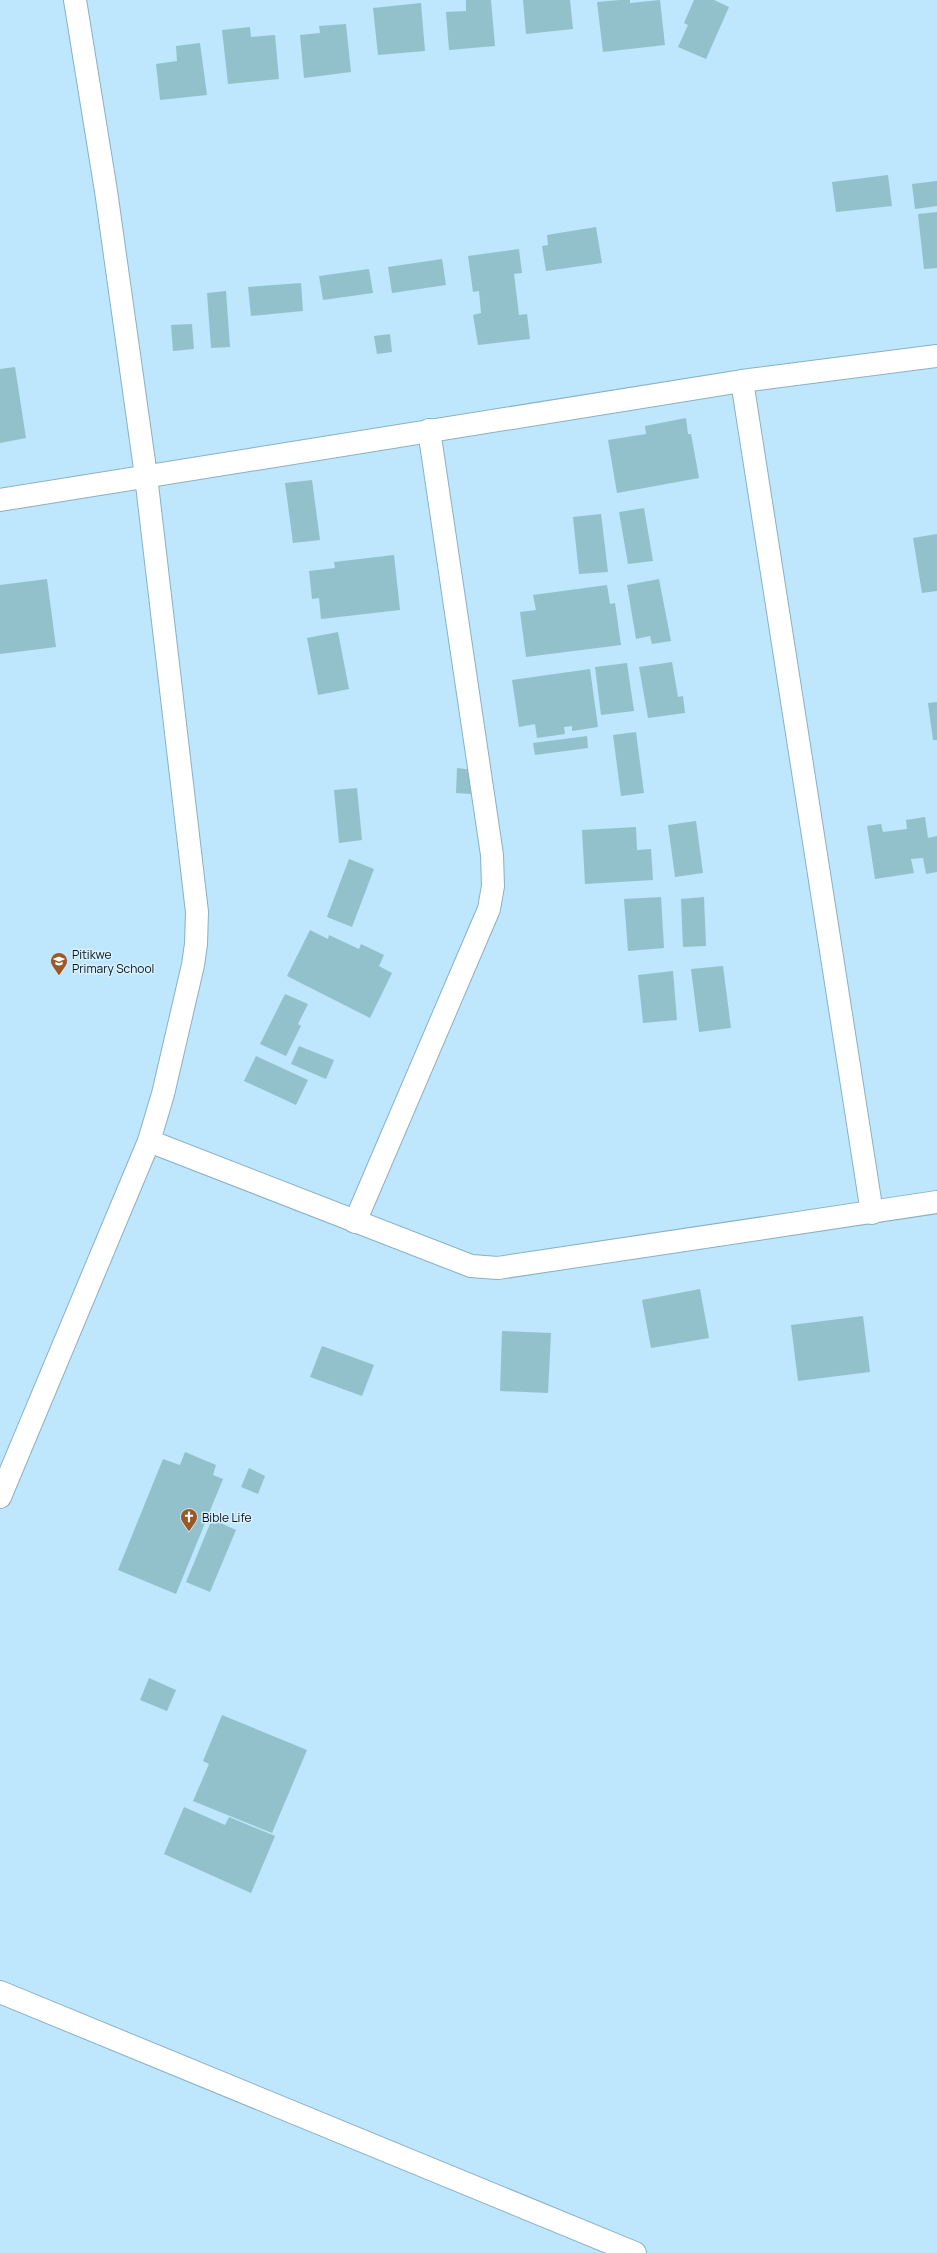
<svg xmlns="http://www.w3.org/2000/svg" width="937" height="2253" font-family="Manrope,sans-serif">
<rect width="100%" height="100%" fill="#bee6fc"/>
<g fill="#92c1cb">
<path d="M466,0H491L495,46L449,50L446,12L466,11Z"/>
<path d="M523,0H570L573,29L526,34Z"/>
<path d="M620,0H630V3L660,0L665,45L603,52L597,2Z"/>
<path d="M694,0H714L729,7L706,59L678,47L688,25L684,23Z"/>
<path d="M421,3L425,51L378,55L373,8Z"/>
<path d="M346,24L351,72L304,78L300,35L320,33L319,26Z"/>
<path d="M250,27L251,37L275,35L279,79L228,84L222,30Z"/>
<path d="M200,43L207,95L160,100L156,64L177,61L176,46Z"/>
<path d="M888,175L892,206L836,212L832,182Z"/>
<path d="M937,181V206L915,209L912,184Z"/>
<path d="M937,212V268L924,269L918,214Z"/>
<path d="M596,227L602,263L546,271L542,246L548,245L547,235Z"/>
<path d="M519,249L522,273L514,274L519,315L527,314L530,339L478,345L473,315L481,313L479,291L473,292L468,256Z"/>
<path d="M442,259L446,285L392,293L388,267Z"/>
<path d="M369,269L373,293L323,300L319,276Z"/>
<path d="M301,283L303,311L251,316L248,287Z"/>
<path d="M226,291L230,347L211,348L207,293Z"/>
<path d="M192,324L194,349L173,351L171,325Z"/>
<path d="M390,334L392,352L377,354L374,336Z"/>
<path d="M15,367L26,438L0,443V369Z"/>
<path d="M686,418L688,434H691L699,478L617,493L608,440L646,434L645,426Z"/>
<path d="M312,480L320,540L293,543L285,483Z"/>
<path d="M644,508L653,561L628,564L619,512Z"/>
<path d="M601,514L608,572L579,574L573,517Z"/>
<path d="M937,534V591L922,593L913,538Z"/>
<path d="M394,555L400,610L321,619L319,598L312,599L309,571L335,568L334,562Z"/>
<path d="M47,579L56,647L0,654V585Z"/>
<path d="M659,579L671,641L652,644L650,636L636,639L627,585Z"/>
<path d="M607,585L610,604L615,603L621,645L526,657L520,612L536,610L533,595Z"/>
<path d="M338,632L349,689L318,695L307,638Z"/>
<path d="M672,662L678,697L683,696L685,713L648,718L639,667Z"/>
<path d="M627,663L634,711L601,715L595,667Z"/>
<path d="M590,669L598,727L572,731V726L564,727L565,734L537,738L535,724L519,727L512,680Z"/>
<path d="M937,702V740H933L928,703Z"/>
<path d="M636,732L644,793L621,796L613,735Z"/>
<path d="M587,736L588,748L535,755L533,743Z"/>
<path d="M457,768L473,770L471,794L456,793Z"/>
<path d="M357,788L362,840L339,843L334,790Z"/>
<path d="M925,817L928,838L937,836V872L926,874L923,858L911,859L914,873L875,879L867,826L881,824L883,832L907,829L906,820Z"/>
<path d="M696,821L703,873L675,877L668,825Z"/>
<path d="M636,827L637,850L651,849L653,880L585,884L582,830Z"/>
<path d="M349,859L374,869L352,927L327,917Z"/>
<path d="M661,897L664,948L628,951L624,899Z"/>
<path d="M704,897L706,946L683,947L681,899Z"/>
<path d="M310,930L328,939L329,935L359,949L361,944L384,955L379,966L392,973L370,1018L287,976Z"/>
<path d="M723,966L731,1028L699,1032L691,969Z"/>
<path d="M673,971L677,1020L643,1023L638,975Z"/>
<path d="M285,994L308,1004L298,1024L301,1026L286,1056L260,1044Z"/>
<path d="M299,1046L334,1060L326,1079L291,1064Z"/>
<path d="M256,1056L308,1080L296,1105L244,1081Z"/>
<path d="M700,1289L709,1338L651,1348L642,1300Z"/>
<path d="M863,1316L870,1372L798,1381L791,1325Z"/>
<path d="M502,1331L551,1333L548,1393L500,1391Z"/>
<path d="M322,1346L374,1365L362,1396L310,1377Z"/>
<path d="M185,1452L216,1465L213,1475L223,1479L176,1594L118,1570L163,1459L180,1465Z"/>
<path d="M249,1468L265,1476L258,1494L241,1487Z"/>
<path d="M212,1519L236,1530L210,1592L186,1582Z"/>
<path d="M149,1678L176,1690L167,1711L140,1700Z"/>
<path d="M222,1715L307,1750L272,1833L193,1801L209,1764L203,1761Z"/>
<path d="M184,1807L225,1825L229,1817L275,1836L251,1893L164,1854Z"/>
</g>
<g fill="none" stroke-linecap="round" stroke-linejoin="round">
<defs>
<g id="minor">
<path d="M742,381L872,1213"/>
<path d="M0,500L742,381L937,356"/>
<path d="M149,1141L471,1266L498,1268L937,1202"/>
<path d="M355,1222L489,909L493,886L492,855L429,430"/>
<path d="M0,1497L149,1141L163,1094L193,965L196,944L197,912L146,476L106,191L75,0"/>
</g>
<path id="tertiary" d="M0,1992L635,2253"/>
</defs>
<use href="#minor" stroke="#8ab0c5" stroke-width="24"/>
<use href="#tertiary" stroke="#8ab0c5" stroke-width="24"/>
<use href="#minor" stroke="#fff" stroke-width="22"/>
<use href="#tertiary" stroke="#fff" stroke-width="22"/>
</g>
<defs>
<symbol id="school-pin" viewBox="-11 -11 22 30"><path d="M0 17L-7.5 6A9.5 9.5 0 1 1 7.5 6Z" fill="#9a5728" stroke="#d9f1fe"/><path d="M0-5L7-2L0 1L-7-2ZM-4 1L0 2.5L4 1V4Q0 6-4 4Z" fill="#fff"/></symbol>
<symbol id="church-pin" viewBox="-11 -11 22 30"><path d="M0 17L-7.5 6A9.5 9.5 0 1 1 7.5 6Z" fill="#9a5728" stroke="#d9f1fe"/><path d="M-1.2-6h2.4v3.5h3.3v2.4h-3.3V6h-2.4V-.1h-3.3v-2.4h3.3Z" fill="#fff"/></symbol>
</defs>
<g fill-rule="evenodd">
<use href="#school-pin" x="49" y="951" width="20" height="27"/>
<use href="#church-pin" x="179" y="1507" width="20" height="27"/>
</g>
<g text-anchor="middle" dominant-baseline="central" stroke-width="3" stroke-linejoin="round" paint-order="stroke">
<g font-size="12" fill="#05131a" stroke="#d9f1fe" text-anchor="start">
<text x="72" y="954">Pitikwe<tspan x="72" dy="14">Primary School</tspan></text>
<text x="202" y="1517">Bible Life</text>
</g>
</g>
</svg>
